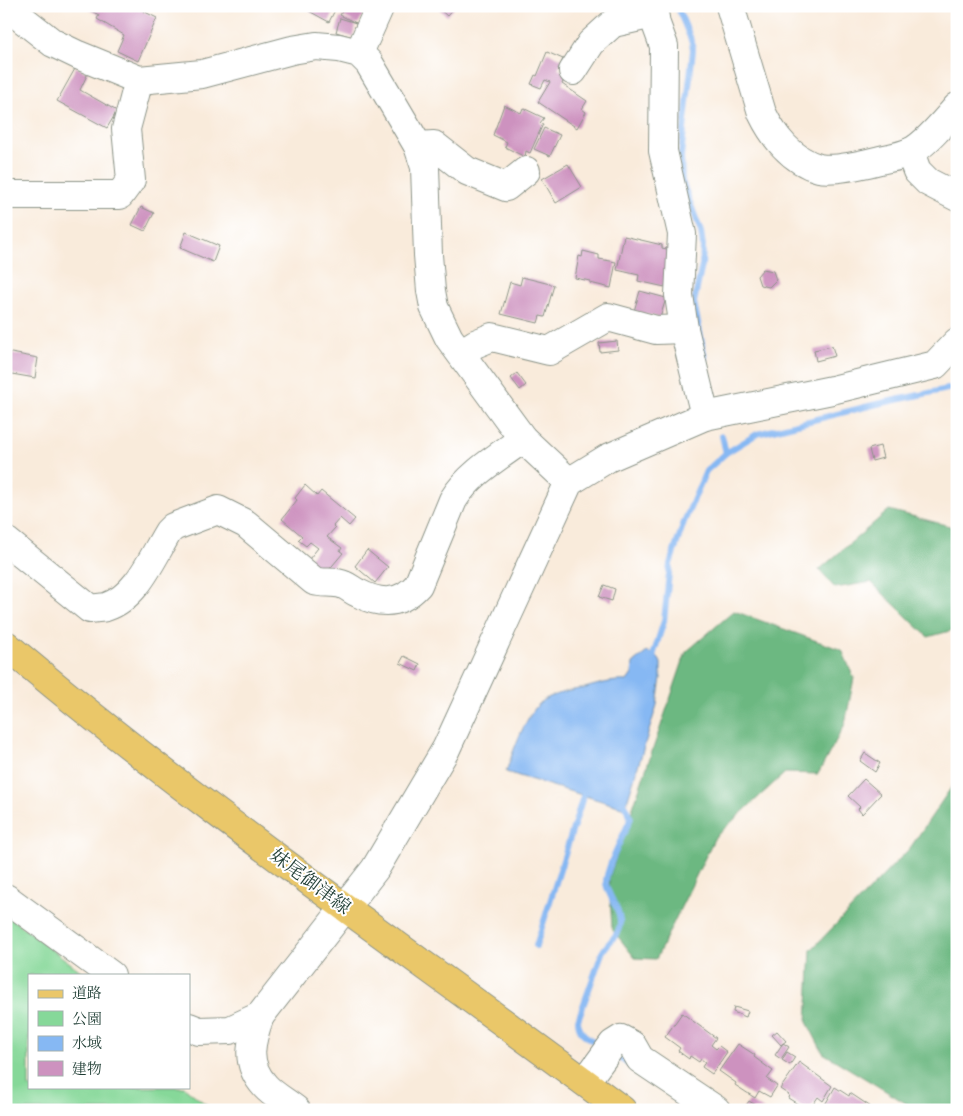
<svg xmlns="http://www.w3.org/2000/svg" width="963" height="1116" font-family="'IM FELL DW Pica','Noto Serif JP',serif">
<rect width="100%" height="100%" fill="#fff"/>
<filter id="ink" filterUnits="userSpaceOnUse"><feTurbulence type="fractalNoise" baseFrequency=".02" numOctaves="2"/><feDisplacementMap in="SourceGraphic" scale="10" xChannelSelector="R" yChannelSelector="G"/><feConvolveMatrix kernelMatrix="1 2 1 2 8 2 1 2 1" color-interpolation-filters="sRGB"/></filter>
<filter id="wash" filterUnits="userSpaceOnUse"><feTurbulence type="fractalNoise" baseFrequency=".0096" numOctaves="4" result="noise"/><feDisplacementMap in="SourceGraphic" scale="20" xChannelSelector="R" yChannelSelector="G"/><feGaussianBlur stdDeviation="1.12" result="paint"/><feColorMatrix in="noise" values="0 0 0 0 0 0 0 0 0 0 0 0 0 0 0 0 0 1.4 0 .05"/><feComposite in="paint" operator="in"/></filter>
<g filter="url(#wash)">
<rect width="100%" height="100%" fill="#f9ebdb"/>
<path fill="#86d899" stroke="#528a66" d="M6,915L86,975H29V1087H184L213,1110H6Z"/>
<g fill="#6cb881" stroke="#467a5a">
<path d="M889,510L957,528V629L928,637L871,582L835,588L819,570Z"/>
<path d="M734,611L842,650L854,678L845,724L818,774L785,773L715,837L656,959L635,958L612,929L609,878L686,652Z"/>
<path d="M957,779V1110H917L823,1053L807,1022L811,950L910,848Z"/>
</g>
<path fill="#86b8f3" stroke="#527a94" d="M647,652L658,657L661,663V678L657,705L625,808L506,772C513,752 527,708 547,698C559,693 572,690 585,688C599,684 612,680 627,681L632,674L633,663Z"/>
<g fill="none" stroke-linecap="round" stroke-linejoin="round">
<g stroke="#86b8f3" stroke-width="6">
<path d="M677,6L692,42L693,50L681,156L682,181L701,232L703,246L702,265L694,302L705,358"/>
<path d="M722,436L726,453"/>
<path d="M651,662L664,621L670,564L684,522L706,471L726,453L757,434L877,404L957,387"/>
<path d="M536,946L586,787"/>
<path d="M602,1047C591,1039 578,1035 578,1020L602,953C606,944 614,940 618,931C626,914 608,899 606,883C605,870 625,832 631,818L623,802"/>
<path d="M614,1055L633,1067"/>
</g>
</g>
<g id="blocks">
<g fill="#cd92bf">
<path d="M82,6H145L143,11L157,18L138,61L117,51L124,35L97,19L99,15Z"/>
<path d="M312,6H337L329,22L309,11Z"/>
<path d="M345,6H368L358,24L340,15Z"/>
<path d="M436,6H456L447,16Z"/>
<path d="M340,18L356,23L353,37L336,32Z"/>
<path d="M547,52L563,59L558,69L567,73L562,84L587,101L582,109L586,112L577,128L538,102L550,82L545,80L541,88L531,84L535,75L537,76Z"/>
<path d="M76,67L88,73L80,90L117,111L107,128L57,101Z"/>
<path d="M504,105L521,113L523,108L544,118L540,123L543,124L530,153L526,151L525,157L505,147L507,142L493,135Z"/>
<path d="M544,128L560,135L550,156L534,149Z"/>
<path d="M568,164L582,187L556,203L542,179Z"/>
<path d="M141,207L154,213L145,231L132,225Z"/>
<path d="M186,232L219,246L213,262L180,248Z"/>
<path d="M624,236L662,245V248L671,250L665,287L638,281L639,275L617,270Z"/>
<path d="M583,251L599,255V259L616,262L611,288L590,283V281L575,278L579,256L582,257Z"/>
<path d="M763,269L773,271L776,280L769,287L760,285L757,276Z"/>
<path d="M522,277L554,285L545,317L540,316L538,323L501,314L510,282L520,285Z"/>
<path d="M640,291L666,298L660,318L634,311Z"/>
<path d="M617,341L618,350L600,352L599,343Z"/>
<path d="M832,346L835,356L816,361L814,350Z"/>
<path d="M6,352L38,358L35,378L6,373Z"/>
<path d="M517,373L526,385L520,390L511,378Z"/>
<path d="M880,446L883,458L872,461L869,449Z"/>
<path d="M305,485L317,496L321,491L355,519L349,526L340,518L333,526L335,528L327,537L342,548L340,551L343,553L322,578L305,564L318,548L310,542L306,546L298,540L302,536L282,519L297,500L295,498Z"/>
<path d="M367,550L388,567L375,583L355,566Z"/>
<path d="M604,585L615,589L612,601L599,597Z"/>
<path d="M404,656L420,664L417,671L400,663Z"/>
<path d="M865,753L880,763L875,772L860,761Z"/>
<path d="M864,779L881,794L862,814L858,809L860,807L848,796Z"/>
<path d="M734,1007L748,1011L746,1017L733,1012Z"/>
<path d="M682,1013L716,1038L711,1045L716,1049L719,1046L727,1052L712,1074L702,1067L705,1062L701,1059L699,1062L690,1056L689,1059L678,1051L680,1048L665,1037Z"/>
<path d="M777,1031L786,1041L781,1045L772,1035Z"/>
<path d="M783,1043L789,1047L781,1059L775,1055Z"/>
<path d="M738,1044L755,1055L754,1057L773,1071L767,1079L777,1086L770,1097L759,1091L755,1098L735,1085L736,1083L719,1071Z"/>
<path d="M787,1052L795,1057L790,1065L782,1060Z"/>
<path d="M799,1062L832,1086L823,1101L818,1097L810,1109L806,1107L804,1108L788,1098L789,1095L780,1089Z"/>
<path d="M835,1087L849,1096L850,1093L871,1107L869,1110H822Z"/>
<path d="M749,1101L764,1110H743Z"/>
</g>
</g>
</g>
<g filter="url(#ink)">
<use href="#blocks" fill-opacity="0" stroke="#8c9488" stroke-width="1"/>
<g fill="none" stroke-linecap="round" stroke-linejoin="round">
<defs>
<g id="minor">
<path d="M6,6L53,43L78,55L139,80L202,74L292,50L316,46L339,48L359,53L369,63L418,146L425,167L428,255L431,291L434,307L449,338L523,439L569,482"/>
<path d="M653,6L656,24L664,46L663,151L682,234L679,295L684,329L705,416"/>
<path d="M730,6L762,113C773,136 792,161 819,168C834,171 860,165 876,161C887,158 899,157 910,152C924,146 946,120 957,107"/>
<path d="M359,53L380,6"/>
<path d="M573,71L591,43L613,23L653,14"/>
<path d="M418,146L434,145L467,171L506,187L526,171"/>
<path d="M910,152L917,171L928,182L957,197"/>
<path d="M6,195H120L131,180L126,129L139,80"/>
<path d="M461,353L475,344L492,337L549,351L608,317L656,330L684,329"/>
<path d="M6,541L90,609C95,608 101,608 106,607C137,597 152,558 168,532L173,527L218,510L246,524L314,581C324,584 335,581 344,585C349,587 353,591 358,593C381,605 400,605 418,585L453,500C469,474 498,457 523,439"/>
<path d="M6,898L111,975"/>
<path d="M260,1016C251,1041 244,1063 265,1086C273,1095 286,1102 296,1110"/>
<path d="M189,1027L199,1031L230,1030L260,1016L375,869L446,749L569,482L608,458L705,416L832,390L935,365L957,342"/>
<path d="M585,1082L613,1044L621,1039L632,1045L640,1059L716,1110"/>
</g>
<path id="major" d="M6,645C202,811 416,956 622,1110"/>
</defs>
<use href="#minor" stroke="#8c9488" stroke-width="30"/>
<use href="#major" stroke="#8c9488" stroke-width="30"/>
<use href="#minor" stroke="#fff" stroke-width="28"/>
<use href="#major" stroke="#eac769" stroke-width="28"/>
</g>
</g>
<g text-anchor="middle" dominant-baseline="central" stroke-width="4" stroke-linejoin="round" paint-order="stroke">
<g font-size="19" fill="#1f3d34" stroke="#fff">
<text transform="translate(310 882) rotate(37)">妹尾御津線</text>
</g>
</g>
<rect width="963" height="1116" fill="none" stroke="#fff" stroke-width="25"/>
<rect x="28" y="974" width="162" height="115" fill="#ffffff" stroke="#a5b1ae"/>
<rect x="38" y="990" width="25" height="8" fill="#eac769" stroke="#a5b1ae"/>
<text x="72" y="998" font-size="15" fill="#1f3d34">道路</text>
<rect x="38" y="1011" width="25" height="15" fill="#86d899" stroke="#a5b1ae"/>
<text x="72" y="1024" font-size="15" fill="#1f3d34">公園</text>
<rect x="38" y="1036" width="25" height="15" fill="#86b8f3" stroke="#a5b1ae"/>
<text x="72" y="1048" font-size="15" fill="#1f3d34">水域</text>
<rect x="38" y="1061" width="25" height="15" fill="#cd92bf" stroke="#a5b1ae"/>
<text x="72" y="1074" font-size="15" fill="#1f3d34">建物</text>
</svg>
